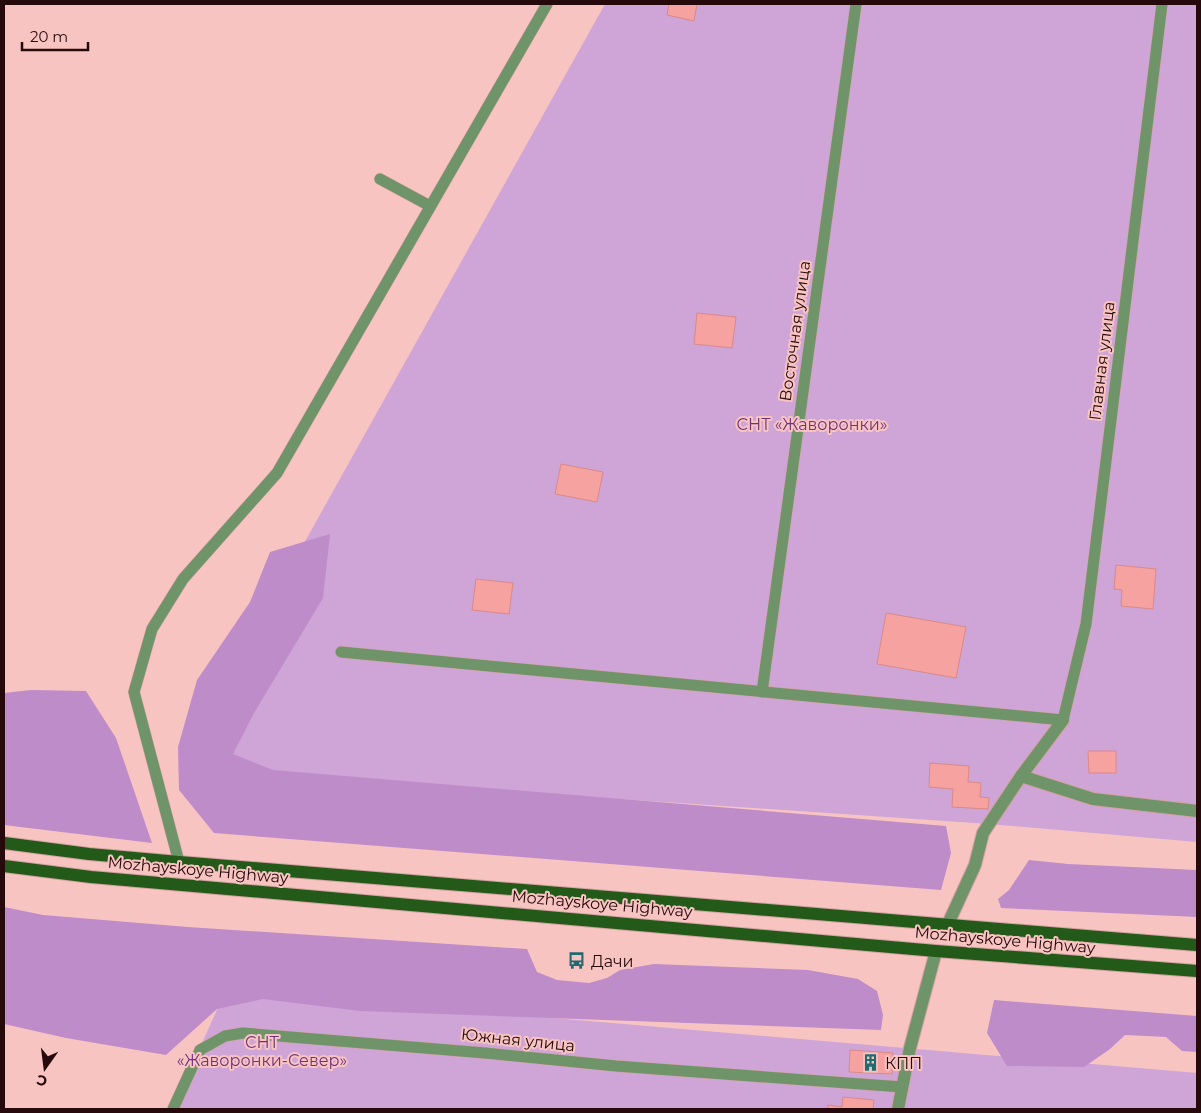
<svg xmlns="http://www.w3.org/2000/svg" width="1201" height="1113" font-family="Montserrat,sans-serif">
<rect width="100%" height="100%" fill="#f8c4c2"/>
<g fill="#cea5d6">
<path d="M605,4H1197V842L989,824L178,769Z"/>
<path d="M226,990L1197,1073V1109H172Z"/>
</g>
<g fill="#bf8cca">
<path d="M330,534L323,598L254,713L233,754L273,770L946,826L951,853L941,890L214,833L179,790L178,747L197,680L250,602L270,552Z"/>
<path d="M31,690L86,691L116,738L152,843L4,825V693Z"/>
<path d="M1029,860L1068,864L1197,870V917L1001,908L998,899L1009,890Z"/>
<path d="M4,907L43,915L188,927L527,949L537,972L557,980L589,983L607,978L620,970L654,964L808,970L858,979L877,991L883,1015L881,1030L360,1011L263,999L217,1009L166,1055L66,1038L4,1024Z"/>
<path d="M994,1000L1197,1016V1052L1182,1051L1166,1037L1125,1035L1110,1049L1084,1067L1007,1066L987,1033Z"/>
</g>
<g fill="#f6a2a1" stroke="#da8988">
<path d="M669,4H697L694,21L667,15Z"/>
<path d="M697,313L736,317L732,348L694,344Z"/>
<path d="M561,464L603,472L597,502L555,494Z"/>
<path d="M1116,565L1156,569L1153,609L1121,606L1122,590L1114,589Z"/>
<path d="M476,579L513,583L509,614L472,610Z"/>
<path d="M886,613L966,627L956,678L877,664Z"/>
<path d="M1088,751H1116V773H1089Z"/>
<path d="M930,763L969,766L968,782L981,783L980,797L989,798L988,809L952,807L953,789L929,787Z"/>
<path d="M850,1050L893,1053L892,1074L849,1072Z"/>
<path d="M843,1097L874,1100L873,1109H828V1105L842,1107Z"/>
</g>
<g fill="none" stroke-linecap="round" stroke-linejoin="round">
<defs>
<g id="service">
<path d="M380,179L430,206"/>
<path d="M341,652L1063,720L1086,624L1162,4"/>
<path d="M762,692L856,4"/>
<path d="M179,862L134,692L152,629L183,579L277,473L547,4"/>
<path d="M173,1109L200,1050L225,1036L243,1033L485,1053L616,1066L902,1087"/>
</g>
<g id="minor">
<path d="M1021,776L1093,799L1197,811"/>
<path d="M947,926L975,865L983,833L1021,776L1063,720"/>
<path d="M898,1109L910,1048L936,951"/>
</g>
<g id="primary">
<path d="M4,843L89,854L179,862L1197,945"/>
<path d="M4,866L91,877L936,951L1197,971"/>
</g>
</defs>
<use href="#service" stroke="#d2a2a1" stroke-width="12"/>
<use href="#minor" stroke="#d2a2a1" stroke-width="14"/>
<use href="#primary" stroke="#d2a2a1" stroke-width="14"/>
<use href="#service" stroke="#709469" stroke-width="11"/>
<use href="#minor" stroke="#709469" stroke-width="12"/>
<use href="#primary" stroke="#245a19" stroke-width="12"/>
</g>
<defs>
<symbol id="bus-bare" viewBox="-9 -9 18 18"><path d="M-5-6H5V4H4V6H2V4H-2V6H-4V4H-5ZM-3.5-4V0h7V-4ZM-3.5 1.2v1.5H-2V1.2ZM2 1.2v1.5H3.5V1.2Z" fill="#1f6b70" stroke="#f8c4c2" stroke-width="2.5" paint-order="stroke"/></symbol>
<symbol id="building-bare" viewBox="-9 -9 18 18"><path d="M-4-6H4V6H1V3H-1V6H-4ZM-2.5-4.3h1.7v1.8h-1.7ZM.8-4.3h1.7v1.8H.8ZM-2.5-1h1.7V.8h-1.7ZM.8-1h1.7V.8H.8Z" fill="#1f6b70" stroke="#f8c4c2" stroke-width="2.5" paint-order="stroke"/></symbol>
</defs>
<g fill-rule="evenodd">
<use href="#bus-bare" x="564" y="948" width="25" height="25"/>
<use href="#building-bare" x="858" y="1050" width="25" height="25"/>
</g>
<g text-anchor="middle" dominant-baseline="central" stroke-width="4" stroke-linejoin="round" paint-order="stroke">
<g font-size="16" fill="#26090a" stroke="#f8c4c2">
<text transform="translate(795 331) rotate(-82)">Восточная улица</text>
<text transform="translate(1102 361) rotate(-83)">Главная улица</text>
<text transform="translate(198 870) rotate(5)">Mozhayskoye Highway</text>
<text transform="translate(602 904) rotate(5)">Mozhayskoye Highway</text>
<text transform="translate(1005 940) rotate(5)">Mozhayskoye Highway</text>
<text transform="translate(518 1040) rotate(6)">Южная улица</text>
</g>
<g font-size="16" fill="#70317c" stroke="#f8c4c2">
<text x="812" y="424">СНТ «Жаворонки»</text>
<text x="262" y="1042">СНТ<tspan x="262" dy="18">«Жаворонки-Север»</tspan></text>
</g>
<g font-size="16" fill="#26090a" stroke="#f8c4c2" text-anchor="start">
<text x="591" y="961">Дачи</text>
<text x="885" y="1063">КПП</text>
</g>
</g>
<rect width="1201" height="1113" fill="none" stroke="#26090a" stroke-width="10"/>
<g transform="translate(45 1068) rotate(194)" stroke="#f8c4c2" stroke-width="4" paint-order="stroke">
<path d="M0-4L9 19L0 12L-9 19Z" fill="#26090a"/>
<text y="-8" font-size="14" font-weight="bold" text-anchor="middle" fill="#26090a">С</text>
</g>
<path d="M22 42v8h66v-8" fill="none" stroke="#26090a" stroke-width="2.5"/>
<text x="30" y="42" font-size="15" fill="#26090a" stroke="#f8c4c2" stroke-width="4" paint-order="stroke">20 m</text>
</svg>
